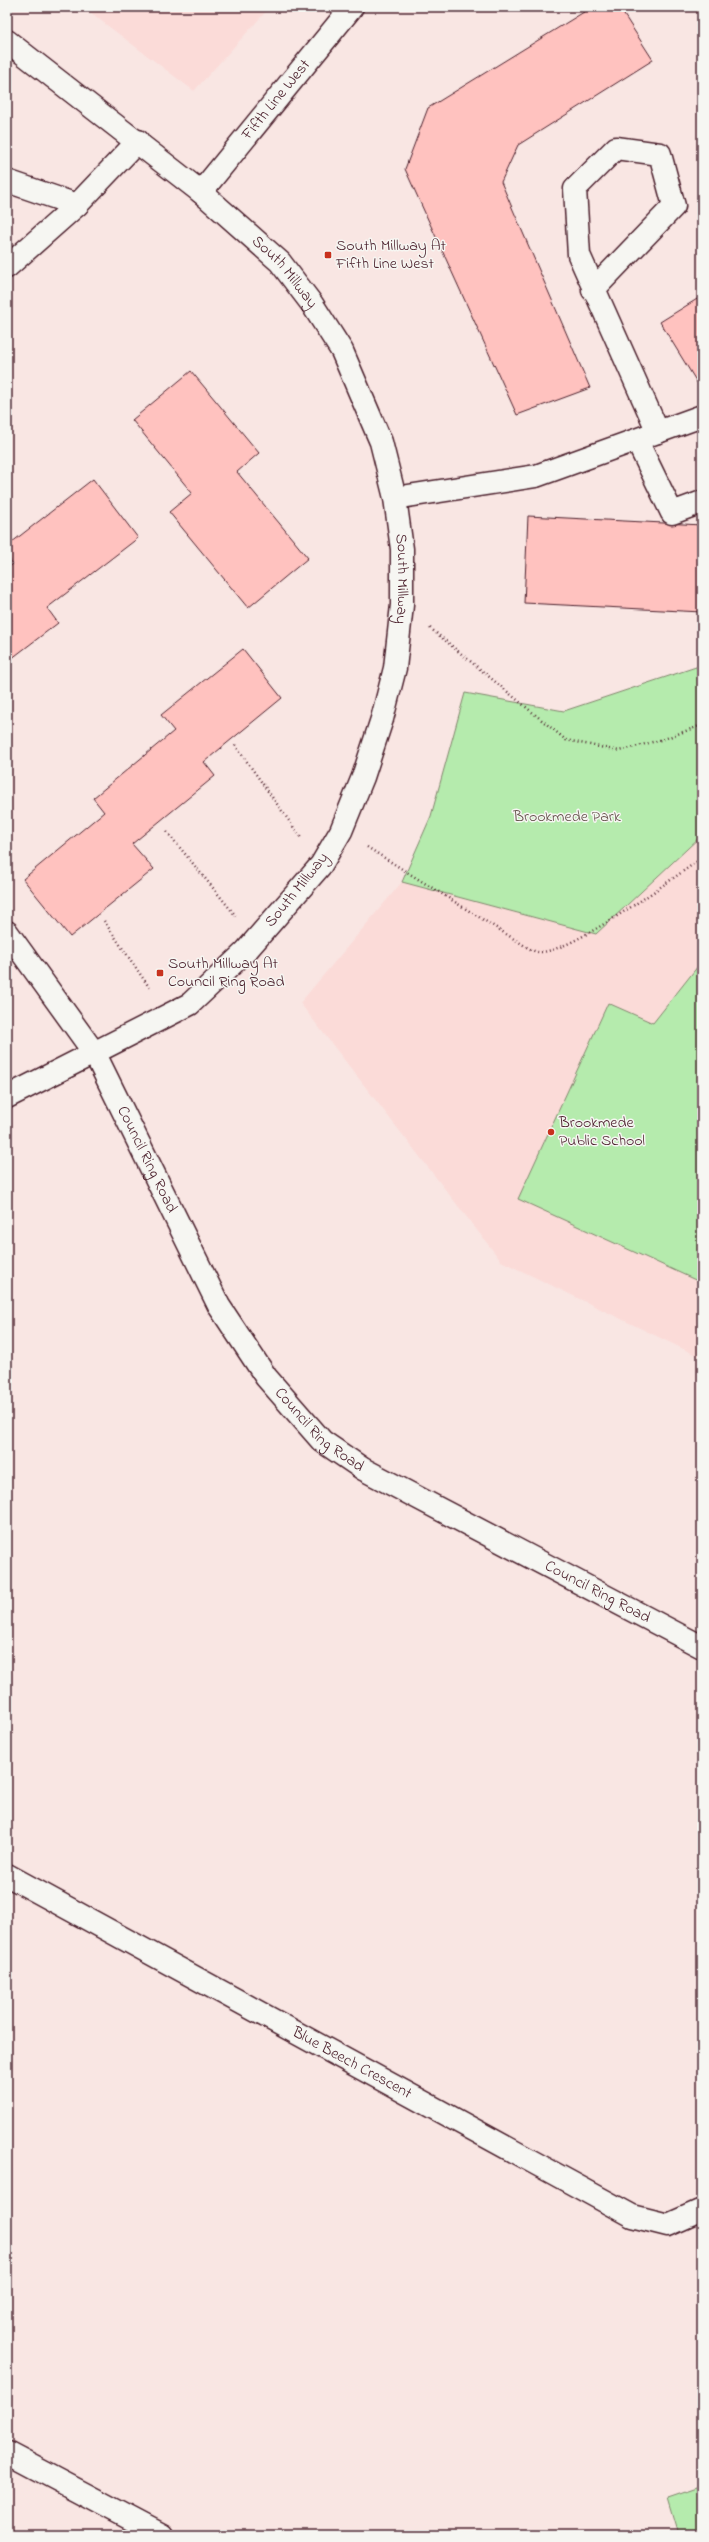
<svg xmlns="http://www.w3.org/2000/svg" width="709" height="2542" font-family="'Indie Flower',sans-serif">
<rect width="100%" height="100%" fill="#f9e6e3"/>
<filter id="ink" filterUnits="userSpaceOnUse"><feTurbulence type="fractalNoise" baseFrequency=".025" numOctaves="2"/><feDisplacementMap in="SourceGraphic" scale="8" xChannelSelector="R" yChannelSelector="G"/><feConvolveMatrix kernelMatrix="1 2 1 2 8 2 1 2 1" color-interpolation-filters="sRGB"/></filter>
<g filter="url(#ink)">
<g fill="#fbdbd8">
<path d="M83,7H270L194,91Z"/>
<path d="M702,835V1358L501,1261L300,1003L402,882L596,934Z"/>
</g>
<g fill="#b5ebad" stroke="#80856c">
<path d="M702,665V835L596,934L402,882L431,816L465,693L564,711Z"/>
<path d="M702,961V1283L518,1199L608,1003L653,1023Z"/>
<path d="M702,2486V2535H678L667,2498Z"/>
</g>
<g fill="#ffc2bf" stroke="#4a1f2b">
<path d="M592,7H619L653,60L518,145L501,182L590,388L517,415L405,169L428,108Z"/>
<path d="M702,296V382L698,384L660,322Z"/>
<path d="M191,371L259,453L237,472L308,558L248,608L169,512L192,493L132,420Z"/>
<path d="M93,479L138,538L47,608L58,623L7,662V569L13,564L7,556V546Z"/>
<path d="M528,516L702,525V612L524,603Z"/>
<path d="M243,649L282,698L204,762L215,776L132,844L154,869L70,937L23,879L104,812L93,798L174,731L161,715Z"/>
</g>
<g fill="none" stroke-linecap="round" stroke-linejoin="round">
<defs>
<g id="minor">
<path id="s1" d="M7,41L201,192L280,262L312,304L342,351L381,442L395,498L402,549V605L395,668L382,719L363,777L341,831L321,865L246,951L190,1004L7,1097"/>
<path d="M7,181L77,205"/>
<path id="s2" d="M201,192L352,7"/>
<path d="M7,267L77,205L138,141"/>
<path d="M593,290L674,206L660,154L616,148L575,189L579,255L658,432"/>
<path d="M637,441L672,513L702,502"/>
<path d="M395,498L536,476L702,416"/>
<path id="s3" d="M7,932L95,1054L219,1306L266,1377L322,1441L363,1469L702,1647"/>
<path id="s4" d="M7,1875L632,2216L668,2225L702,2210"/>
<path d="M7,2453L162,2535"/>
</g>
</defs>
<use href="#minor" stroke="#4a1f2b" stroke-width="25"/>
<g stroke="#4a1f2b" stroke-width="2.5" stroke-dasharray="1 3" stroke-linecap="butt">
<path d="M430,628L566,740L619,751L664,739L702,725"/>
<path d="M235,745L302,839"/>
<path d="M167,832L236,916"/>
<path d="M367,847L514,939C521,943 531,951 538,952C569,955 673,878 702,858"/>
<path d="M104,921L151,990"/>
</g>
<use href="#minor" stroke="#f6f6f2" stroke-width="22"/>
</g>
</g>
<g fill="#c8321e" stroke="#f6f6f2" stroke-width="1.5">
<rect x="324" y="251" width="8" height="8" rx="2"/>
<rect x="156" y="969" width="8" height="8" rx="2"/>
<circle cx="551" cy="1132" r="4"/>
</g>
<g text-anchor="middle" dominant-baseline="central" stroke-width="3" stroke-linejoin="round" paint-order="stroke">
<g font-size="16" fill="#4a1f2b" stroke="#f6f6f2">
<text stroke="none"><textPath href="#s2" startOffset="119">Fifth Line West</textPath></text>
<text stroke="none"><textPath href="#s1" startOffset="362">South Millway</textPath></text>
<text stroke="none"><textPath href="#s1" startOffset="698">South Millway</textPath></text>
<text transform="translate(297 890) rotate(-51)">South Millway</text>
<text stroke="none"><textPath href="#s3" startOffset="268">Council Ring Road</textPath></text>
<text stroke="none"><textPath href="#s3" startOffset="592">Council Ring Road</textPath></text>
<text stroke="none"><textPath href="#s3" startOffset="916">Council Ring Road</textPath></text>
<text stroke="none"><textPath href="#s4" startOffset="393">Blue Beech Crescent</textPath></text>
</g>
<g font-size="16" fill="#4a1f2b" stroke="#f6f6f2" text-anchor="start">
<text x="336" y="246">South Millway At<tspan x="336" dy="18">Fifth Line West</tspan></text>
<text x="168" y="964">South Millway At<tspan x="168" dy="18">Council Ring Road</tspan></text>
<text x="559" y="1123">Brookmede<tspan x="559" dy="18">Public School</tspan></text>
</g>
<g font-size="16" fill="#65524c" stroke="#f6f6f2">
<text x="567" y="817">Brookmede Park</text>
</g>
</g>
<rect width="709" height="2542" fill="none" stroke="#f6f6f2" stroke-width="24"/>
<rect x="12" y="12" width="685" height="2518" fill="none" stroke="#4a1f2b" stroke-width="1.5" filter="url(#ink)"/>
</svg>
